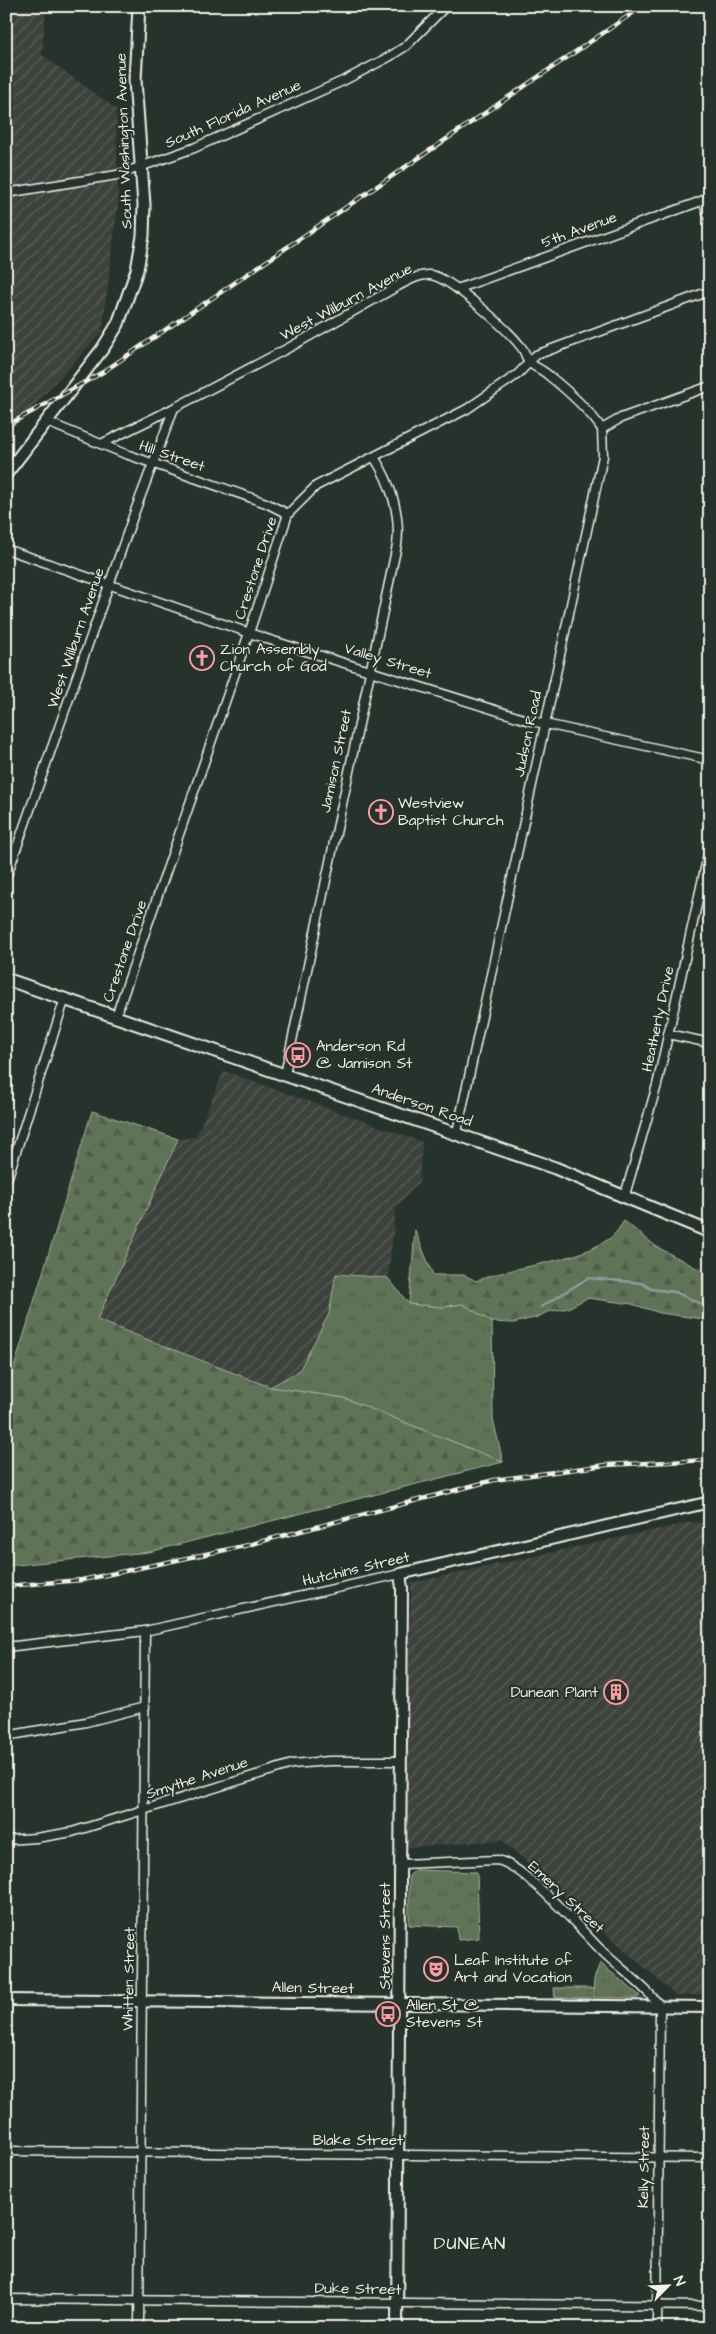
<svg xmlns="http://www.w3.org/2000/svg" width="716" height="2334" font-family="'Architects Daughter',sans-serif">
<defs>
<pattern id="industrial-furrows" width="10" height="10" patternUnits="userSpaceOnUse" patternTransform="scale(1.25)"><rect width="10" height="10" fill="#3c423e"/><path d="M-1 1l2-2M0 10L10 0M9 11l2-2" fill="none" stroke="#595e5a"/></pattern>
<pattern id="grass-tufts" width="24" height="20" patternUnits="userSpaceOnUse" patternTransform="scale(1.25)"><rect width="24" height="20" fill="#5f7356"/><path d="M3 7l-1-3M5 7V3M7 7l1-3M15 17l-1-3M17 17v-4M19 17l1-3" fill="none" stroke="#535b4d"/></pattern>
<pattern id="forest-firs" width="22" height="20" patternUnits="userSpaceOnUse" patternTransform="scale(1.25)"><rect width="22" height="20" fill="#5f7356"/><path d="M5 1l3.5 6h-7zM16 11l3.5 6h-7z" fill="#535b4d"/></pattern>
</defs>
<rect width="100%" height="100%" fill="#26332d"/>
<filter id="ink" filterUnits="userSpaceOnUse"><feTurbulence type="fractalNoise" baseFrequency=".02" numOctaves="2"/><feDisplacementMap in="SourceGraphic" scale="10" xChannelSelector="R" yChannelSelector="G"/><feConvolveMatrix kernelMatrix="1 2 1 2 8 2 1 2 1" color-interpolation-filters="sRGB"/></filter>
<g filter="url(#ink)">
<g fill="url(#industrial-furrows)">
<path d="M6,6H46L42,55L116,109L118,203L102,332L6,435Z"/>
<path d="M224,1071L422,1142L419,1182L396,1208L388,1278L336,1274L329,1314L299,1371L270,1387L97,1320L178,1139L196,1137Z"/>
<path d="M691,1522L710,1523V1994L676,1996L502,1840L404,1848L411,1583Z"/>
</g>
<g fill="url(#grass-tufts)" stroke="#aab29f">
<path d="M336,1274L388,1278L409,1304L442,1307L463,1304L492,1322L493,1419L503,1462L344,1398L270,1387L299,1371L329,1314Z"/>
<path d="M415,1870L477,1872L479,1938L458,1940L457,1927L409,1925V1876Z"/>
<path d="M600,1963L640,1996L638,1998H593L594,1979Z"/>
<path d="M554,1988H591V1998H555Z"/>
</g>
<g fill="url(#forest-firs)" stroke="#aab29f">
<path d="M92,1111L178,1139L97,1320L270,1387L344,1398L503,1462L149,1552L6,1566V1394Z"/>
<path d="M624,1221L657,1247L710,1275V1320L660,1313L632,1304L587,1298L568,1308L547,1312L538,1317L513,1323L492,1322L463,1304L442,1307L409,1304L415,1230L433,1275H464L476,1281C519,1264 571,1264 609,1239C615,1235 620,1227 624,1221Z"/>
</g>
<g fill="none" stroke-linecap="round" stroke-linejoin="round">
<path stroke="#8d9d9f" stroke-width="2.5" d="M541,1307L588,1278L642,1283L651,1289L675,1292L710,1308"/>
<defs>
<g id="minor">
<path d="M6,193L117,175L194,148L345,80L389,57L406,46L446,6"/>
<path d="M703,200L710,220"/>
<path d="M457,289L710,198"/>
<path d="M47,422L123,453L266,503L288,514"/>
<path d="M602,429L621,418L710,386"/>
<path d="M101,444L174,408L292,346L398,286C408,281 419,274 430,275C451,277 509,331 522,348C525,352 526,358 529,362C534,367 543,370 548,375C567,390 588,409 602,429"/>
<path d="M6,549L267,639L527,720L710,760"/>
<path d="M6,878L135,511L174,408"/>
<path d="M116,1016L249,633L288,514L316,486L467,409L518,374L536,355L710,291"/>
<path d="M668,1034L710,1043"/>
<path d="M285,1074L397,545C401,515 391,483 374,457"/>
<path d="M457,1132L603,456L602,429"/>
<path d="M6,1183L65,998"/>
<path d="M625,1195L657,1085L710,846"/>
<path d="M6,1647L145,1631L400,1574"/>
<path d="M6,1736L86,1722L145,1707"/>
<path d="M6,1840L36,1838L72,1832L292,1764L329,1761H400"/>
<path d="M401,1864L497,1860C523,1864 583,1932 604,1953C623,1971 644,1985 660,2006L657,2328"/>
<path d="M6,2151L710,2158"/>
<path d="M6,2299L710,2306"/>
<path d="M139,2328L145,1631"/>
</g>
<g id="tertiary">
<path d="M6,2000L710,2007"/>
<path d="M397,2328L402,1588L400,1574L710,1502"/>
</g>
<g id="secondary">
<path d="M6,474L103,348L118,324L137,270L143,236L144,205L135,80L139,6"/>
<path d="M6,979L555,1168L710,1232"/>
</g>
</defs>
<use href="#minor" stroke="#f4f1e8" stroke-width="11"/>
<use href="#tertiary" stroke="#f4f1e8" stroke-width="14"/>
<use href="#secondary" stroke="#f4f1e8" stroke-width="15"/>
<use href="#minor" stroke="#26332d" stroke-width="8"/>
<use href="#tertiary" stroke="#26332d" stroke-width="10"/>
<use href="#secondary" stroke="#26332d" stroke-width="11"/>
<defs>
<g id="rail">
<path d="M6,426L103,372L643,6"/>
<path d="M6,1586L82,1580L244,1546L494,1480L606,1465L710,1460"/>
</g>
</defs>
<use href="#rail" stroke="#f4f1e8" stroke-width="4.5"/>
<use href="#rail" stroke="#26332d" stroke-width="2.5" stroke-dasharray="8" stroke-linecap="butt"/>
</g>
</g>
<defs>
<symbol id="church-ring" viewBox="-11 -11 22 22"><circle r="9.5" fill="#26332d" stroke="#ff9aa2" stroke-width="1.5"/><path d="M-1.2-6h2.4v3.5h3.3v2.4h-3.3V6h-2.4V-.1h-3.3v-2.4h3.3Z" fill="#ff9aa2"/></symbol>
<symbol id="bus-ring" viewBox="-11 -11 22 22"><circle r="9.5" fill="#26332d" stroke="#ff9aa2" stroke-width="1.5"/><path d="M-5-6H5V4H4V6H2V4H-2V6H-4V4H-5ZM-3.5-4V0h7V-4ZM-3.5 1.2v1.5H-2V1.2ZM2 1.2v1.5H3.5V1.2Z" fill="#ff9aa2"/></symbol>
<symbol id="building-ring" viewBox="-11 -11 22 22"><circle r="9.5" fill="#26332d" stroke="#ff9aa2" stroke-width="1.5"/><path d="M-4-6H4V6H1V3H-1V6H-4ZM-2.5-4.3h1.7v1.8h-1.7ZM.8-4.3h1.7v1.8H.8ZM-2.5-1h1.7V.8h-1.7ZM.8-1h1.7V.8H.8Z" fill="#ff9aa2"/></symbol>
<symbol id="theatre-ring" viewBox="-11 -11 22 22"><circle r="9.5" fill="#26332d" stroke="#ff9aa2" stroke-width="1.5"/><path d="M-5-5.5Q0-4 5-5.5V0Q5 5 0 6Q-5 5-5 0ZM-3.3-2.5H-1v1.5H-3.3ZM1-2.5H3.3v1.5H1ZM-2.8 1Q0 5.5 2.8 1Z" fill="#ff9aa2"/></symbol>
</defs>
<g fill-rule="evenodd">
<use href="#church-ring" x="188" y="644" width="28" height="28"/>
<use href="#church-ring" x="367" y="798" width="28" height="28"/>
<use href="#bus-ring" x="284" y="1041" width="28" height="28"/>
<use href="#building-ring" x="602" y="1678" width="28" height="28"/>
<use href="#theatre-ring" x="422" y="1955" width="28" height="28"/>
<use href="#bus-ring" x="374" y="2000" width="28" height="28"/>
</g>
<g text-anchor="middle" dominant-baseline="central" stroke-width="4" stroke-linejoin="round" paint-order="stroke">
<g font-size="15" fill="#f4f1e8" stroke="#26332d">
<text transform="translate(233 114) rotate(-24)">South Florida Avenue</text>
<text transform="translate(124 141) rotate(-92)">South Washington Avenue</text>
<text transform="translate(579 230) rotate(-20)">5th Avenue</text>
<text transform="translate(346 302) rotate(-28)">West Wilburn Avenue</text>
<text transform="translate(172 456) rotate(19)">Hill Street</text>
<text transform="translate(256 568) rotate(-72)">Crestone Drive</text>
<text transform="translate(76 638) rotate(-71)">West Wilburn Avenue</text>
<text transform="translate(388 661) rotate(17)">Valley Street</text>
<text transform="translate(528 734) rotate(-78)">Judson Road</text>
<text transform="translate(336 761) rotate(-78)">Jamison Street</text>
<text transform="translate(125 951) rotate(-71)">Crestone Drive</text>
<text transform="translate(658 1019) rotate(-78)">Heatherly Drive</text>
<text transform="translate(422 1105) rotate(19)">Anderson Road</text>
<text transform="translate(356 1569) rotate(-13)">Hutchins Street</text>
<text transform="translate(197 1778) rotate(-18)">Smythe Avenue</text>
<text transform="translate(566 1897) rotate(43)">Emery Street</text>
<text transform="translate(385 1936) rotate(-90)">Stevens Street</text>
<text transform="translate(129 1979) rotate(-89)">Whitten Street</text>
<text transform="translate(313 1988) rotate(1)">Allen Street</text>
<text x="358" y="2140">Blake Street</text>
<text transform="translate(644 2167) rotate(-89)">Kelly Street</text>
<text transform="translate(358 2289) rotate(1)">Duke Street</text>
</g>
<g font-size="15" fill="#f4f1e8" stroke="#26332d" text-anchor="start">
<text x="220" y="649">Zion Assembly<tspan x="220" dy="17">Church of God</tspan></text>
<text x="398" y="803">Westview<tspan x="398" dy="17">Baptist Church</tspan></text>
<text x="316" y="1046">Anderson Rd<tspan x="316" dy="17">@ Jamison St</tspan></text>
<text x="598" y="1692" text-anchor="end">Dunean Plant</text>
<text x="454" y="1960">Leaf Institute of<tspan x="454" dy="17">Art and Vocation</tspan></text>
<text x="406" y="2005">Allen St @<tspan x="406" dy="17">Stevens St</tspan></text>
</g>
<g font-size="18" letter-spacing="1" fill="#f4f1e8" stroke="#26332d">
<text x="470" y="2243">DUNEAN</text>
</g>
</g>
<rect width="716" height="2334" fill="none" stroke="#26332d" stroke-width="25"/>
<rect x="12" y="12" width="691" height="2309" fill="none" stroke="#f4f1e8" stroke-width="2" filter="url(#ink)"/>
<g transform="translate(668 2286) rotate(66)" stroke="#26332d" stroke-width="4" paint-order="stroke">
<path d="M0-4L9 19L0 12L-9 19Z" fill="#f4f1e8"/>
<text y="-8" font-size="14" font-weight="bold" text-anchor="middle" fill="#f4f1e8">N</text>
</g>
</svg>
